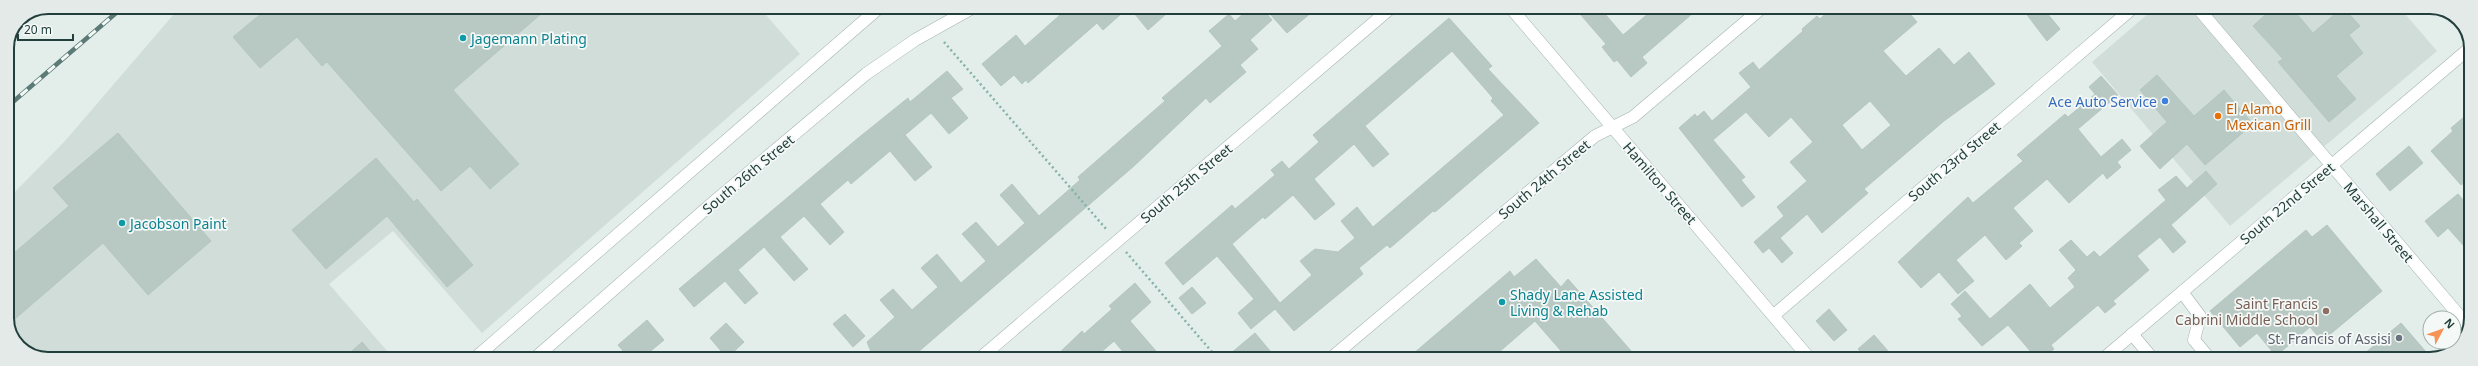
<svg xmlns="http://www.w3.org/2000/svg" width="2478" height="366" font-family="'Noto Sans',sans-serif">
<rect width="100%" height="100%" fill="#e3edea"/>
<g fill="#d1ddd9">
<path d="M180,7H774L766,15L800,54L482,333L393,231L329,284L394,359H43L19,347L7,323V200L65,141Z"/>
<path d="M2156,7H2399L2437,51L2230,226L2092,62Z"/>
</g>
<g fill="#b8c8c3" stroke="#b5c7c2" fill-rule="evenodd">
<path d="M269,7H549L453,90L519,164L490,189L470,166L441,191L327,62L322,66L297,37L260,68L233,37Z"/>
<path d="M1069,7H1074L1083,16L1088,12L1083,7H1174L1148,30L1129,7L1103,30L1097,23L1028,83L1026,80L1022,84L1014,75L1001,86L982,64L1016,35L1025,46Z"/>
<path d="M1251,7H1261L1272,20L1250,40L1258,49L1240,65L1246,72L1210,103L1206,98L1134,166L910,359H874L867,342L895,317L880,300L893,289L912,310L938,287L921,268L937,254L961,283L986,261L962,234L976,222L998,247L1025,223L1000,195L1012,184L1039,216L1080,180L1078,177L1165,101L1162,98L1222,46L1209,31L1229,14L1235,21Z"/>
<path d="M1278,7H1318L1287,33L1270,14Z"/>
<path d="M1574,7H1599L1623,35L1656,7H1700L1642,57L1647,63L1631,77L1617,60L1614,62L1602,47L1606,44Z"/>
<path d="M1833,7H1875L1881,14L1889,7H1904L1917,22L1883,51L1906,76L1939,48L1954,65L1969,52L1995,84L1944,121L1864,189L1868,193L1822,233L1807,214L1780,238L1793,253L1782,263L1769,248L1763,253L1754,242L1784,216L1777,207L1807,181L1790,162L1813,142L1791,117L1769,137L1746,112L1713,140L1745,177L1741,180L1755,197L1742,207L1679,128L1695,114L1697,117L1704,111L1712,121L1751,87L1739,73L1753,62L1759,70L1803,31L1802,29L1817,16L1820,19ZM1870,101L1891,125L1862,150L1842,125Z"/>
<path d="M2021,7H2042L2060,29L2047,41Z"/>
<path d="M2274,7H2291L2313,33L2343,7L2360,26L2349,35L2363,53L2336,76L2356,99L2329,122L2278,62L2283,59L2253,26Z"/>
<path d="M1449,18L1492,66L1488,69L1539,123L1435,212L1433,211L1390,248L1387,245L1359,268L1363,274L1294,331L1275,309L1251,329L1238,313L1254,299L1217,256L1183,285L1165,263L1232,205L1235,209L1275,175L1271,170L1282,161L1289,169L1319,142L1313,135ZM1452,51L1493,98L1491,101L1504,115L1373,227L1357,207L1341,221L1355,238L1338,252L1315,249L1300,261L1312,275L1280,303L1232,244L1263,217L1265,219L1293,195L1315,220L1335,204L1314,179L1354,144L1373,167L1389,154L1365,126Z"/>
<path d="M947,71L963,89L951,98L968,118L949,134L931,113L905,135L932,167L915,181L890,151L851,184L848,180L820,204L844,232L830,245L804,216L780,237L808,269L794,281L764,247L738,270L758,293L745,304L725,281L694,307L679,289L857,139L908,98L910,102Z"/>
<path d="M2157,75L2194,116L2224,90L2253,124L2205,165L2187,144L2160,169L2140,146L2167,122L2140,90Z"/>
<path d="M2101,76L2118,95L2078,129L2101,157L2122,139L2131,150L2117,162L2121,167L2107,179L2103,173L2069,203L2047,179L2013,208L2033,231L2019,243L2022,246L2006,260L1985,235L1956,260L1974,281L1958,294L1939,272L1921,288L1898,262L1968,197L1973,203L2023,161L2017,155L2065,114L2068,117L2095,94L2089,87Z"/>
<path d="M2471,111V177L2461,185L2431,151L2453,131L2451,128Z"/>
<path d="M118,133L211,241L148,295L103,243L8,325L7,259L69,206L53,188Z"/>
<path d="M2409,146L2423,163L2390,191L2376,174Z"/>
<path d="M376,158L414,202L417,199L473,265L447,287L387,216L326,269L292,230Z"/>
<path d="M2206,171L2217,184L2171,225L2186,242L2173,253L2160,237L2137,256L2149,270L2113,301L2116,304L2105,313L2098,305L2051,345L2054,349L2042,359H2037L2008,325L1982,346L1958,319L1962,316L1951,304L1965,291L1990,319L2030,284L2050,308L2075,287L2068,278L2076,270L2059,250L2071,240L2087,257L2094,251L2100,257L2166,200L2158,190L2176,176L2187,188Z"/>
<path d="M2458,194L2471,209V254L2448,228L2438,237L2425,221Z"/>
<path d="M2327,225L2382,291L2322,341L2310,327L2276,356L2257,333L2240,347L2210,311L2306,230L2312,237Z"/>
<path d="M1536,259L1561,287L1568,279L1632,352L1624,359H1568L1535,321L1491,359H1407L1510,271L1514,277Z"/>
<path d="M1135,283L1151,302L1130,321L1156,351L1148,359H1129L1114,341L1093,359H1053L1082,331L1084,334L1112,309L1109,306Z"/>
<path d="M1192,287L1206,303L1192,314L1179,298Z"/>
<path d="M1829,309L1847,330L1834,341L1816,321Z"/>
<path d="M845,314L865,336L853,347L833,324Z"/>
<path d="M647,320L664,340L641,359H630L618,345Z"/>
<path d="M726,323L744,342L727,358L710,338Z"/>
<path d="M2401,323L2427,353L2419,359H2358Z"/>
<path d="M1255,333L1271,352L1263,359H1224Z"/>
<path d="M1874,335L1895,359H1867L1858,349Z"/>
<path d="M362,342L377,359H343Z"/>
</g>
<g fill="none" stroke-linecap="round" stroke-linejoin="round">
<defs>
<g id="minor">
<path d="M1510,7L1810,359"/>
<path d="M2197,7L2469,327"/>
<path d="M2182,292L2200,316L2194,340L2210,359"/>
<path d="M1774,315L2134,7"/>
<path d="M2132,334L2153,359"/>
<path d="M474,359L880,7"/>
<path d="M534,359L716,200L866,74L915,40L974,7"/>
<path d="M979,359L1392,7"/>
<path d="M1330,359L1595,136L1633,117L1763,7"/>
<path d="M2103,359L2471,47"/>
</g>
</defs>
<use href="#minor" stroke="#a5b5b2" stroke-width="13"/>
<g stroke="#82b2a9" stroke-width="2.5" stroke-dasharray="2 3" stroke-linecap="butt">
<path d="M944,42L1107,230"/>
<path d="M1126,252L1218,359"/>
<path d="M565,355L569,359"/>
</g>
<use href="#minor" stroke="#fff" stroke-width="12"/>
<defs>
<path id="rail" d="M7,107L123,7"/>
</defs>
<use href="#rail" stroke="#5c7b76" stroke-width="4.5"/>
<use href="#rail" stroke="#f4f9f7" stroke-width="3" stroke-dasharray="9" stroke-linecap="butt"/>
</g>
<g fill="#0f9aa8" stroke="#f4f9f7" stroke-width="1.5">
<circle cx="463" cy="38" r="4"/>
<circle cx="122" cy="223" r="4"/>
<circle cx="1502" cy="302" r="4"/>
</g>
<circle fill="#3f7fe0" stroke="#f4f9f7" stroke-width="1.5" cx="2165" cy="101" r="4"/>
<circle fill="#e8710a" stroke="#f4f9f7" stroke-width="1.5" cx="2218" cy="116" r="4"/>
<circle fill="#8d6e63" stroke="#f4f9f7" stroke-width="1.5" cx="2326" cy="311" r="4"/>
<circle fill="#6b7280" stroke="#f4f9f7" stroke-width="1.5" cx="2399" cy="338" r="4"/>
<g text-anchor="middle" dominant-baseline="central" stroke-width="3.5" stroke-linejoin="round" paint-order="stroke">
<g font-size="14" fill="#0d838f" stroke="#f4f9f7" text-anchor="start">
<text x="471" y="38">Jagemann Plating</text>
<text x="130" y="223">Jacobson Paint</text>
<text x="1510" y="294">Shady Lane Assisted<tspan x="1510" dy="16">Living &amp; Rehab</tspan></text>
</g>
<g font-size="14" fill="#366cbe" stroke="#f4f9f7" text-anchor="end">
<text x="2157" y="101">Ace Auto Service</text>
</g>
<g font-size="14" fill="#c56008" stroke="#f4f9f7" text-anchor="start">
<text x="2226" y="108">El Alamo<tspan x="2226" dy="16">Mexican Grill</tspan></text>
</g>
<g font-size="14" fill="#223f3b" stroke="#f4f9f7">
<text transform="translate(1954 161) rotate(-40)">South 23rd Street</text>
<text transform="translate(748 174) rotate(-40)">South 26th Street</text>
<text transform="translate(1544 179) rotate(-40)">South 24th Street</text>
<text transform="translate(1186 183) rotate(-40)">South 25th Street</text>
<text transform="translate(1660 183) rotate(49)">Hamilton Street</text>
<text transform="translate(2287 203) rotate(-40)">South 22nd Street</text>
<text transform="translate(2379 222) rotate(50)">Marshall Street</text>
</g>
<g font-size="14" fill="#785e54" stroke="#f4f9f7" text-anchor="end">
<text x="2318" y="303">Saint Francis<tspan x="2318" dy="16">Cabrini Middle School</tspan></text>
</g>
<g font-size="14" fill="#5b616d" stroke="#f4f9f7" text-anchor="end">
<text x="2391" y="338">St. Francis of Assisi</text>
</g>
</g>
<path d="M0 0H2478V366H0ZM48 14H2430A34 34 0 0 1 2464 48V318A34 34 0 0 1 2430 352H48A34 34 0 0 1 14 318V48A34 34 0 0 1 48 14Z" fill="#e3eae8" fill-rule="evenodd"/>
<path fill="none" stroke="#223f3b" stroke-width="2" d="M48 14H2430A34 34 0 0 1 2464 48V318A34 34 0 0 1 2430 352H48A34 34 0 0 1 14 318V48A34 34 0 0 1 48 14Z"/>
<g transform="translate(2442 330) rotate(49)"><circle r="19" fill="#f4f9f7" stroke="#a0afac"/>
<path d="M0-3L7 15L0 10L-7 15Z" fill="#f79257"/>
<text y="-6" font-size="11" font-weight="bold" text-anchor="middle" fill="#223f3b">N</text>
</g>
<path d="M18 34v6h55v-6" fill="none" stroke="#223f3b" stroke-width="2"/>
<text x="24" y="34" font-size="12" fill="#223f3b" stroke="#f4f9f7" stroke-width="3" paint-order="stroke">20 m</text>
</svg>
